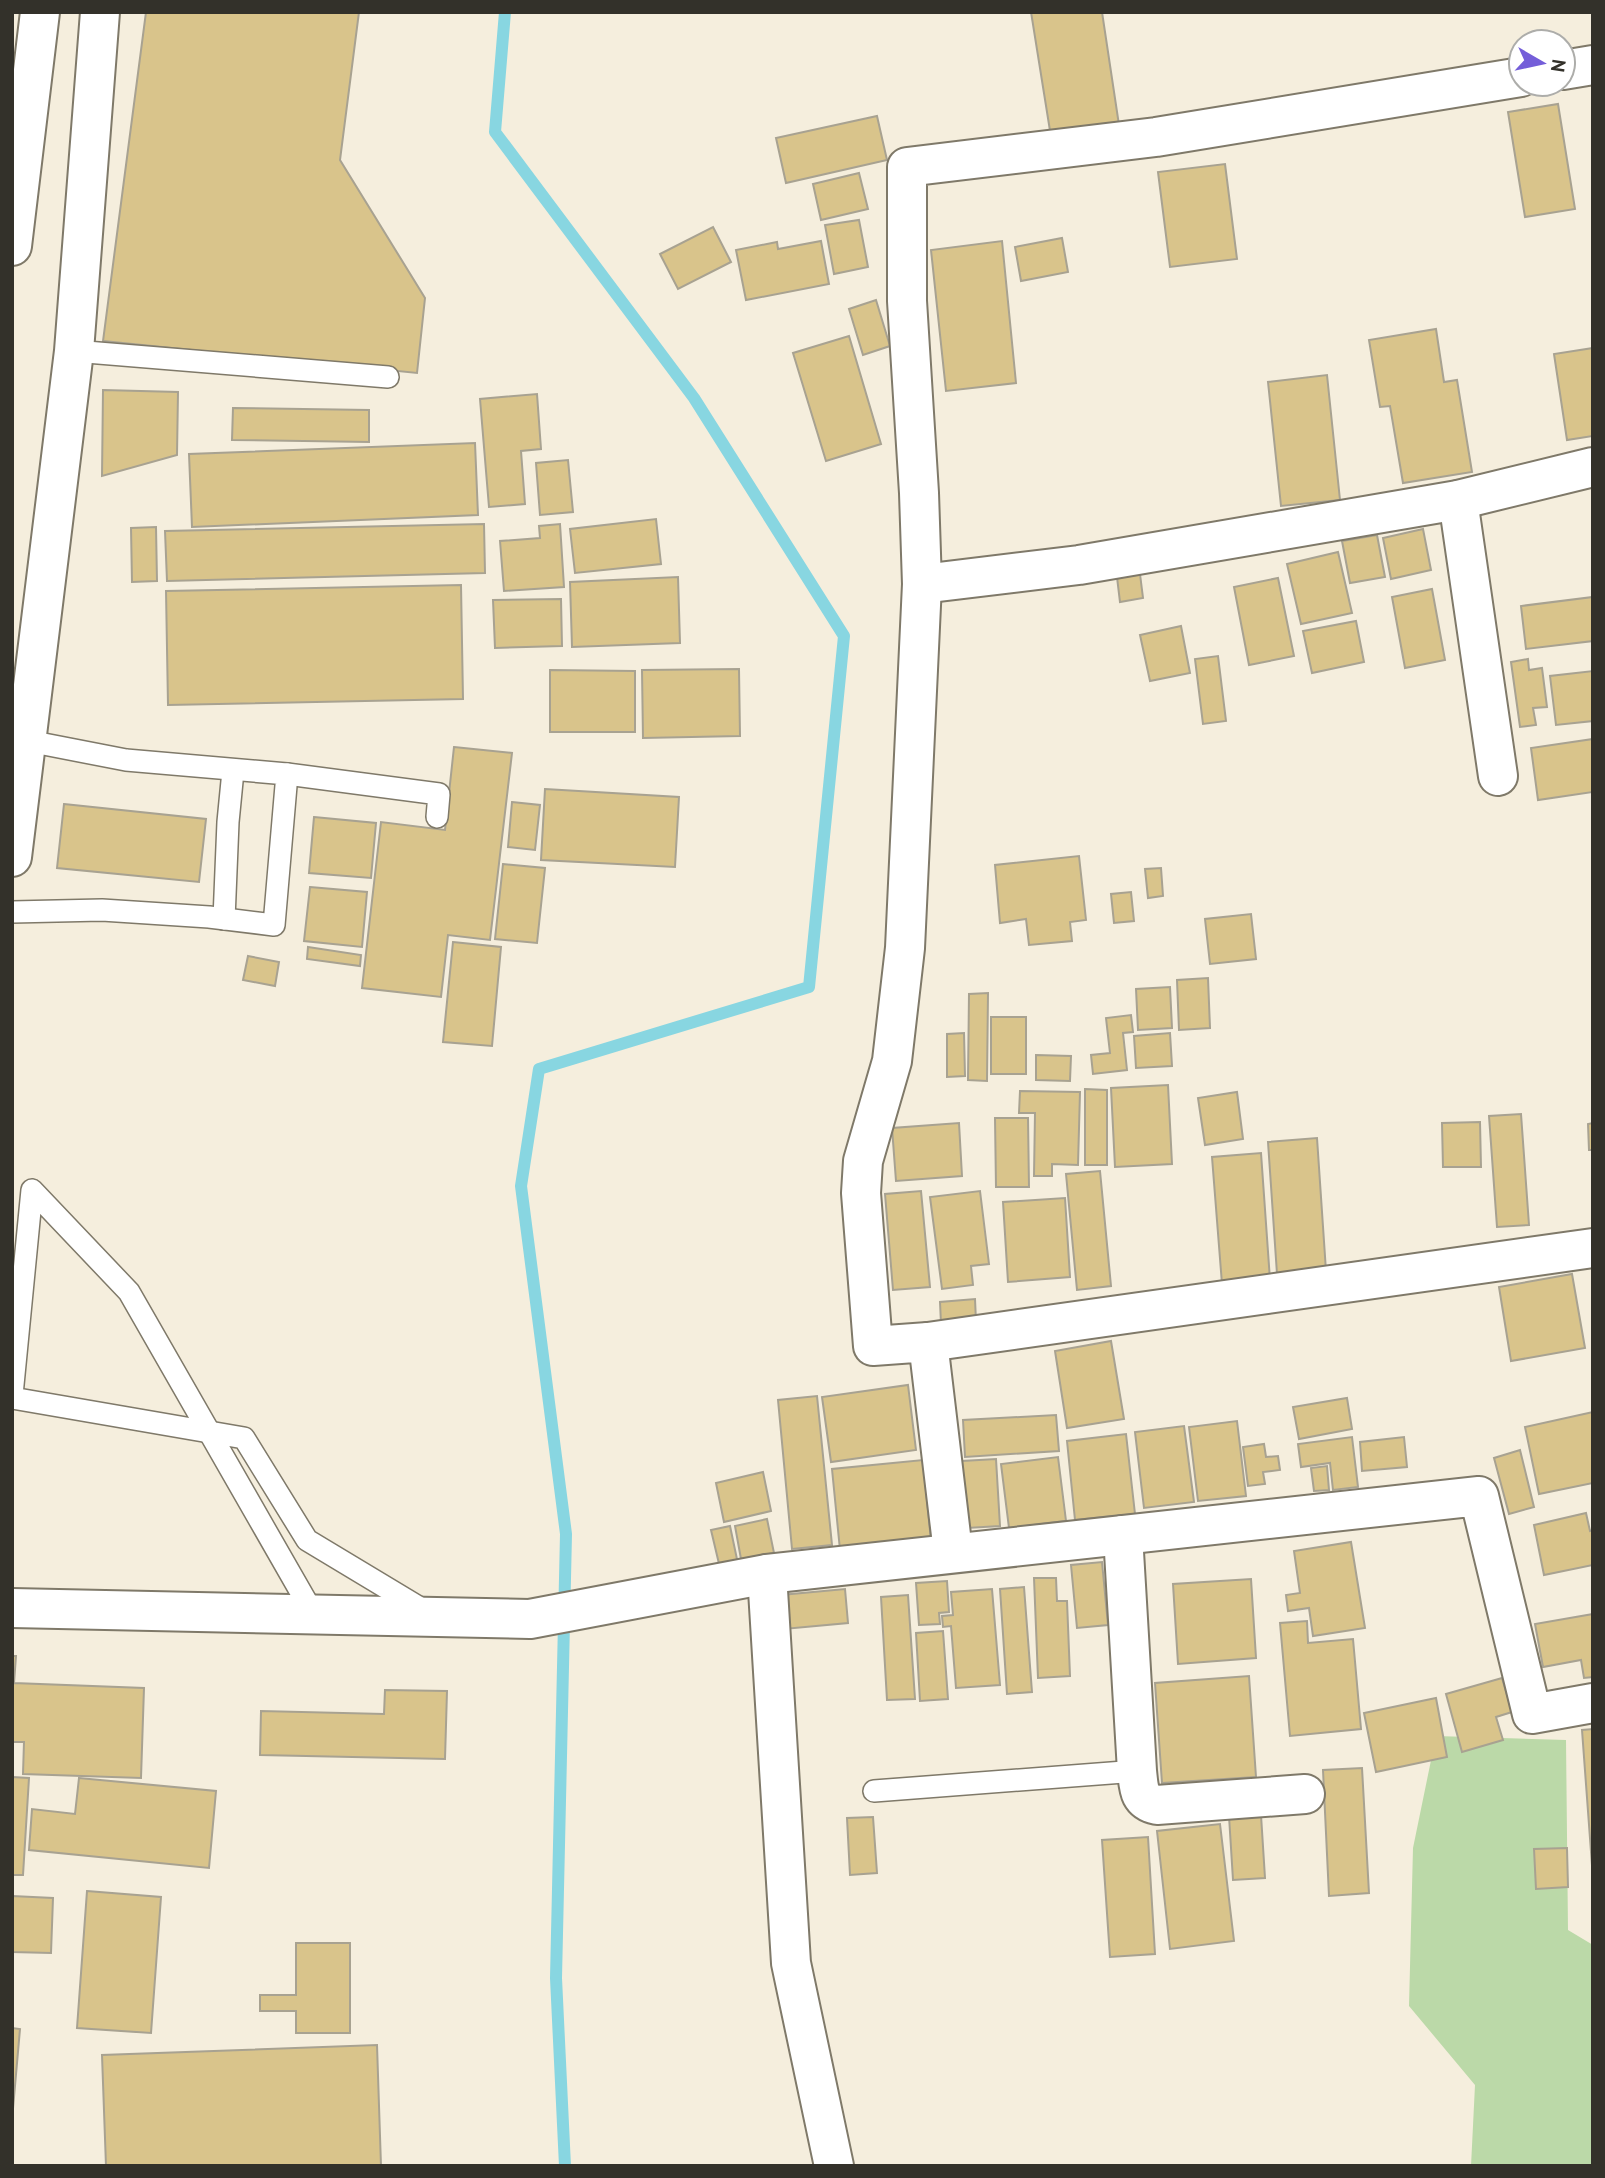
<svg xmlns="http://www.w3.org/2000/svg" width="1605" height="2178" font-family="'PT Sans',sans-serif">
<rect width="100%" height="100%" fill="#f5eedd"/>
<path fill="#bbd9a8" d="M1436,1736L1566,1740L1568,1930L1593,1945V2166H1471L1475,2085L1409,2006L1413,1848Z"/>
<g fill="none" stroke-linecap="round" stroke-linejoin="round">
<path stroke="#88d6e1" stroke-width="12" d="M505,12L495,132L694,398L844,636L809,987L539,1069L521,1186L566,1534L556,1978L565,2166"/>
</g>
<g fill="#d9c48b" stroke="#a8a291" stroke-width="2">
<path d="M146,12H359L340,160L425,298L417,373L103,341Z"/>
<path d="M1031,12H1102L1119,125L1051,137Z"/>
<path d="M1558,104L1575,209L1525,217L1508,112Z"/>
<path d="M877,116L887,160L786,183L776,138Z"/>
<path d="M1225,164L1237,259L1170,267L1158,172Z"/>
<path d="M859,173L868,209L821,220L813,184Z"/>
<path d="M859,220L868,267L834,274L825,225Z"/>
<path d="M713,227L731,262L678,289L660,254Z"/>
<path d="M1062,238L1068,272L1021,281L1015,247Z"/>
<path d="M821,241L829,284L746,300L736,250L777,242L778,249Z"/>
<path d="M1002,241L1016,383L946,391L931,250Z"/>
<path d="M876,300L890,346L863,355L849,309Z"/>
<path d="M1436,329L1444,382L1457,380L1472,472L1403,483L1390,406L1380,407L1369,340Z"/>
<path d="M849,336L881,444L826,461L793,353Z"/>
<path d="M1593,348V436L1567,440L1554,354Z"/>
<path d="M1327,375L1340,500L1281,506L1268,382Z"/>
<path d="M103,390L178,392L177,455L102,476Z"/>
<path d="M537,394L541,449L521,451L525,504L489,507L480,399Z"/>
<path d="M233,408L369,410V442L232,440Z"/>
<path d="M475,443L478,515L192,527L189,454Z"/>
<path d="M568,460L573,512L540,515L536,463Z"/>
<path d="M656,519L661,564L575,573L570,529Z"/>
<path d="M484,524L485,573L167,581L165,531Z"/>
<path d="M560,524L564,587L504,591L500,541L540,538L539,526Z"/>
<path d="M156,527L157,581L132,582L131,528Z"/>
<path d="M1423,529L1431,570L1391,579L1383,538Z"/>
<path d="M1377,535L1385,577L1350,583L1342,541Z"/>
<path d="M1338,552L1352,613L1301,624L1287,564Z"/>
<path d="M1140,574L1143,598L1120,602L1117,577Z"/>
<path d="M678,577L680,643L572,647L570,582Z"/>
<path d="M1278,578L1294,656L1249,665L1234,587Z"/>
<path d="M461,585L463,699L168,705L166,591Z"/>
<path d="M1432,589L1445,660L1405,668L1392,597Z"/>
<path d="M1593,597V641L1526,649L1521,606Z"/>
<path d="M561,599L562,646L495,648L493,600Z"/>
<path d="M1356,621L1364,662L1312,673L1303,631Z"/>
<path d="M1181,626L1190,673L1150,681L1140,635Z"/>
<path d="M1218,656L1226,721L1203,724L1195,659Z"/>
<path d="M1528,659L1529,670L1542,668L1547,707L1533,708L1536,725L1520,727L1511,662Z"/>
<path d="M739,669L740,736L643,738L642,670Z"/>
<path d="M550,670L635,671V732H550Z"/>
<path d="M1593,671V721L1556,725L1550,676Z"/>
<path d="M1593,739V792L1538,800L1531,748Z"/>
<path d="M454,747L512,753L490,940L448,935L441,997L362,988L381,822L445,830Z"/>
<path d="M545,789L679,797L675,867L541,860Z"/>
<path d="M512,802L540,805L535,850L508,847Z"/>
<path d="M64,804L206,819L199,882L57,868Z"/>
<path d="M314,817L376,823L371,878L309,873Z"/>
<path d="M1079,856L1086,920L1070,922L1072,941L1029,945L1026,919L1000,923L995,865Z"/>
<path d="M503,864L545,868L537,943L495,939Z"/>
<path d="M1161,868L1163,896L1148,898L1145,869Z"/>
<path d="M310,887L367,892L362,947L304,941Z"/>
<path d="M1131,892L1134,921L1114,923L1111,894Z"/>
<path d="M1251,914L1256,959L1210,964L1205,919Z"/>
<path d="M453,942L501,947L492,1046L443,1042Z"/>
<path d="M308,947L361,955L360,966L307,959Z"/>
<path d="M248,956L279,962L275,986L243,980Z"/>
<path d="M1208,978L1210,1028L1179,1030L1177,980Z"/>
<path d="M1170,987L1172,1028L1138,1030L1136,989Z"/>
<path d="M988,993L987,1081L968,1080L969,994Z"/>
<path d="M1131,1015L1133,1032L1123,1033L1127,1070L1093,1074L1091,1055L1110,1053L1106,1018Z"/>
<rect x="991" y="1017" width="35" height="57"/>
<path d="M964,1033L965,1076L947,1077V1034Z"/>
<path d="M1170,1033L1172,1066L1136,1068L1134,1036Z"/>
<path d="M1036,1055L1071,1056L1070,1081L1036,1080Z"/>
<path d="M1168,1085L1172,1164L1115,1167L1111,1088Z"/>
<path d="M1085,1089L1107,1090V1165H1085Z"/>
<path d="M1020,1091L1080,1092L1078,1165L1052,1164V1176H1034L1035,1113H1019Z"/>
<path d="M1237,1092L1243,1139L1205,1145L1198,1098Z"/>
<path d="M1521,1114L1529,1225L1497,1227L1489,1116Z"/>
<path d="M995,1118H1028L1029,1187H996Z"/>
<path d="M1480,1122L1481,1167H1443L1442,1123Z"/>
<path d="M959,1123L962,1176L896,1181L892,1128Z"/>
<path d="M1593,1123V1150H1589L1588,1124Z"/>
<path d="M1317,1138L1326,1271L1277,1274L1268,1142Z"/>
<path d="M1261,1153L1270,1280L1222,1284L1212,1157Z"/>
<path d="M1100,1171L1111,1286L1077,1290L1066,1174Z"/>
<path d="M921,1191L930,1287L893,1290L885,1194Z"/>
<path d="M980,1191L989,1264L971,1266L973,1285L942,1289L930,1197Z"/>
<path d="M1065,1198L1070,1277L1008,1282L1003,1202Z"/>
<path d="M1572,1274L1585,1348L1511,1361L1499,1287Z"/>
<path d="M975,1299L976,1321L941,1324L940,1302Z"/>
<path d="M1111,1341L1124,1419L1067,1428L1055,1351Z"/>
<path d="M908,1385L916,1450L831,1462L822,1397Z"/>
<path d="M817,1396L832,1545L792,1549L778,1400Z"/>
<path d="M1347,1398L1352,1429L1299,1439L1293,1407Z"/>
<path d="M1593,1412V1483L1539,1494L1525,1427Z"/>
<path d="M1056,1415L1059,1451L965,1457L963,1420Z"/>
<path d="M1237,1421L1246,1496L1198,1501L1189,1427Z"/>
<path d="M1184,1426L1194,1502L1144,1508L1135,1432Z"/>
<path d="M1126,1434L1135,1514L1075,1520L1067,1441Z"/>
<path d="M1352,1437L1358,1487L1333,1490L1330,1463L1301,1467L1298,1444Z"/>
<path d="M1404,1437L1407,1467L1362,1471L1360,1442Z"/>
<path d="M1264,1444L1266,1457L1278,1456L1280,1470L1263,1472L1265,1484L1248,1486L1243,1447Z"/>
<path d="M1520,1450L1534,1507L1509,1514L1494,1458Z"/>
<path d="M1058,1457L1066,1521L1009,1528L1001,1464Z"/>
<path d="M996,1459L1000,1526L967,1528L962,1461Z"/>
<path d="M923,1460L931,1541L840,1550L832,1469Z"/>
<path d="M1327,1466L1329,1490L1314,1491L1311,1468Z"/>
<path d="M763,1472L771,1511L724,1522L716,1483Z"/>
<path d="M1586,1513L1590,1531L1593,1530V1565L1544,1575L1534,1525Z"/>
<path d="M767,1519L774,1553L741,1559L735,1526Z"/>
<path d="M730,1526L738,1564L720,1568L711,1530Z"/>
<path d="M1351,1542L1365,1628L1313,1636L1309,1608L1288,1611L1286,1595L1300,1593L1294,1551Z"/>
<path d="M1102,1562L1108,1625L1077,1628L1071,1565Z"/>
<path d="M1034,1578H1056L1057,1601H1067L1070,1676L1038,1678Z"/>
<path d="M1251,1579L1256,1658L1178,1664L1173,1584Z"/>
<path d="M947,1581L949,1612L939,1613L940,1624L919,1625L916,1583Z"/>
<path d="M1024,1587L1032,1692L1007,1694L1000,1589Z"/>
<path d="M845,1589L848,1623L784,1629L781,1595Z"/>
<path d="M992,1589L1000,1685L956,1688L951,1626L943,1627L942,1616L953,1615L951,1592Z"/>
<path d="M908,1595L915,1699L887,1700L881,1597Z"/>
<path d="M1593,1614V1677L1584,1678L1581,1660L1543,1667L1535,1624Z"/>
<path d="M1307,1621L1308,1643L1353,1639L1361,1729L1290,1736L1280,1623Z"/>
<path d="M943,1631L948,1699L920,1701L916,1633Z"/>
<path d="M12,1656H16L14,1683L144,1688L141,1778L23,1774L24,1742H12Z"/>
<path d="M1249,1676L1256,1777L1162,1783L1155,1683Z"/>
<path d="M1502,1678L1512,1712L1496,1717L1503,1740L1462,1752L1446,1694Z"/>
<path d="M385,1690L447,1691L445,1759L260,1755L261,1711L384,1714Z"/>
<path d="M1436,1698L1447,1757L1376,1772L1364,1713Z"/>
<path d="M1593,1729V1879L1582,1730Z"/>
<path d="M1362,1768L1369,1893L1329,1896L1323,1770Z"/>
<path d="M12,1777L29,1778L23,1875H12Z"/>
<path d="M79,1778L216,1791L209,1868L29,1850L32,1809L75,1814Z"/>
<path d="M1261,1815L1265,1878L1233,1880L1229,1816Z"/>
<path d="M873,1817L877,1873L850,1875L847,1818Z"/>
<path d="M1220,1824L1234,1941L1170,1949L1157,1831Z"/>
<path d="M1148,1837L1155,1954L1110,1957L1102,1840Z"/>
<path d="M1567,1848L1568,1887L1536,1889L1534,1849Z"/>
<path d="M87,1891L161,1897L151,2033L77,2028Z"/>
<path d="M12,1896L53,1898L51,1953L12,1952Z"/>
<path d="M296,1943H350V2033H296V2011H260V1995H296Z"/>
<path d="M12,2028L20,2029L12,2120Z"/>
<path d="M377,2045L381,2166H106L102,2055Z"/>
</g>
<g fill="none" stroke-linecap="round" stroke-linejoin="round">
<defs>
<g id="service">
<path d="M74,351L388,377"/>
<path d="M287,774L439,794L437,817"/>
<path d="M12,912L102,910L209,917L274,925L287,774L126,760L18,739"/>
<path d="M224,919L228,822L233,771"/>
<path d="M12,1395L32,1190L129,1292L314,1615"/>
<path d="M12,1398L244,1438L307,1540L425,1611"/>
<path d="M874,1791L1137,1771"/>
</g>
<g id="minor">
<path d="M1563,70L1593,65"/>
<path d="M1458,500L1498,776"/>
<path d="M922,584L1079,565L1458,500L1593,467"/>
<path d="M928,1342L1593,1248"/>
<path d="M1123,1535L1137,1771C1139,1788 1138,1801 1157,1805L1305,1794"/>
<path d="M953,1552L928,1342L873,1346L861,1193L863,1161L892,1061L905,948L922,584L919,493L907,301V167L1156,137L1521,77"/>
<path d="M767,1574L791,1963L834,2166"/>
<path d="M12,1608L530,1619L767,1574L1479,1496L1532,1714L1593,1703"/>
</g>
<path id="tertiary" d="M12,857L74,351L100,12"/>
<path id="secondary" d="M12,246L40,12"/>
</defs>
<use href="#service" stroke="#7f7969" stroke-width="24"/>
<use href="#minor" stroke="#7f7969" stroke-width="42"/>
<use href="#tertiary" stroke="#7f7969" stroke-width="42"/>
<use href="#secondary" stroke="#7f7969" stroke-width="42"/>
<use href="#service" stroke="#fff" stroke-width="21"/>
<use href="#minor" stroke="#fff" stroke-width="38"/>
<use href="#tertiary" stroke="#fff" stroke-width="38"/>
<use href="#secondary" stroke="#fff" stroke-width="38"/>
</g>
<rect width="1605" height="2178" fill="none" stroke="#33312a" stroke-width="28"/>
<g transform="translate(1542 63) rotate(99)"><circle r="33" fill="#ffffff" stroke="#adadaa" stroke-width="2"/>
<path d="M0-5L12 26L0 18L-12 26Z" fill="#745ed9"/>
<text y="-10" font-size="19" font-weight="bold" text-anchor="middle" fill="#33312a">N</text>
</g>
</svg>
